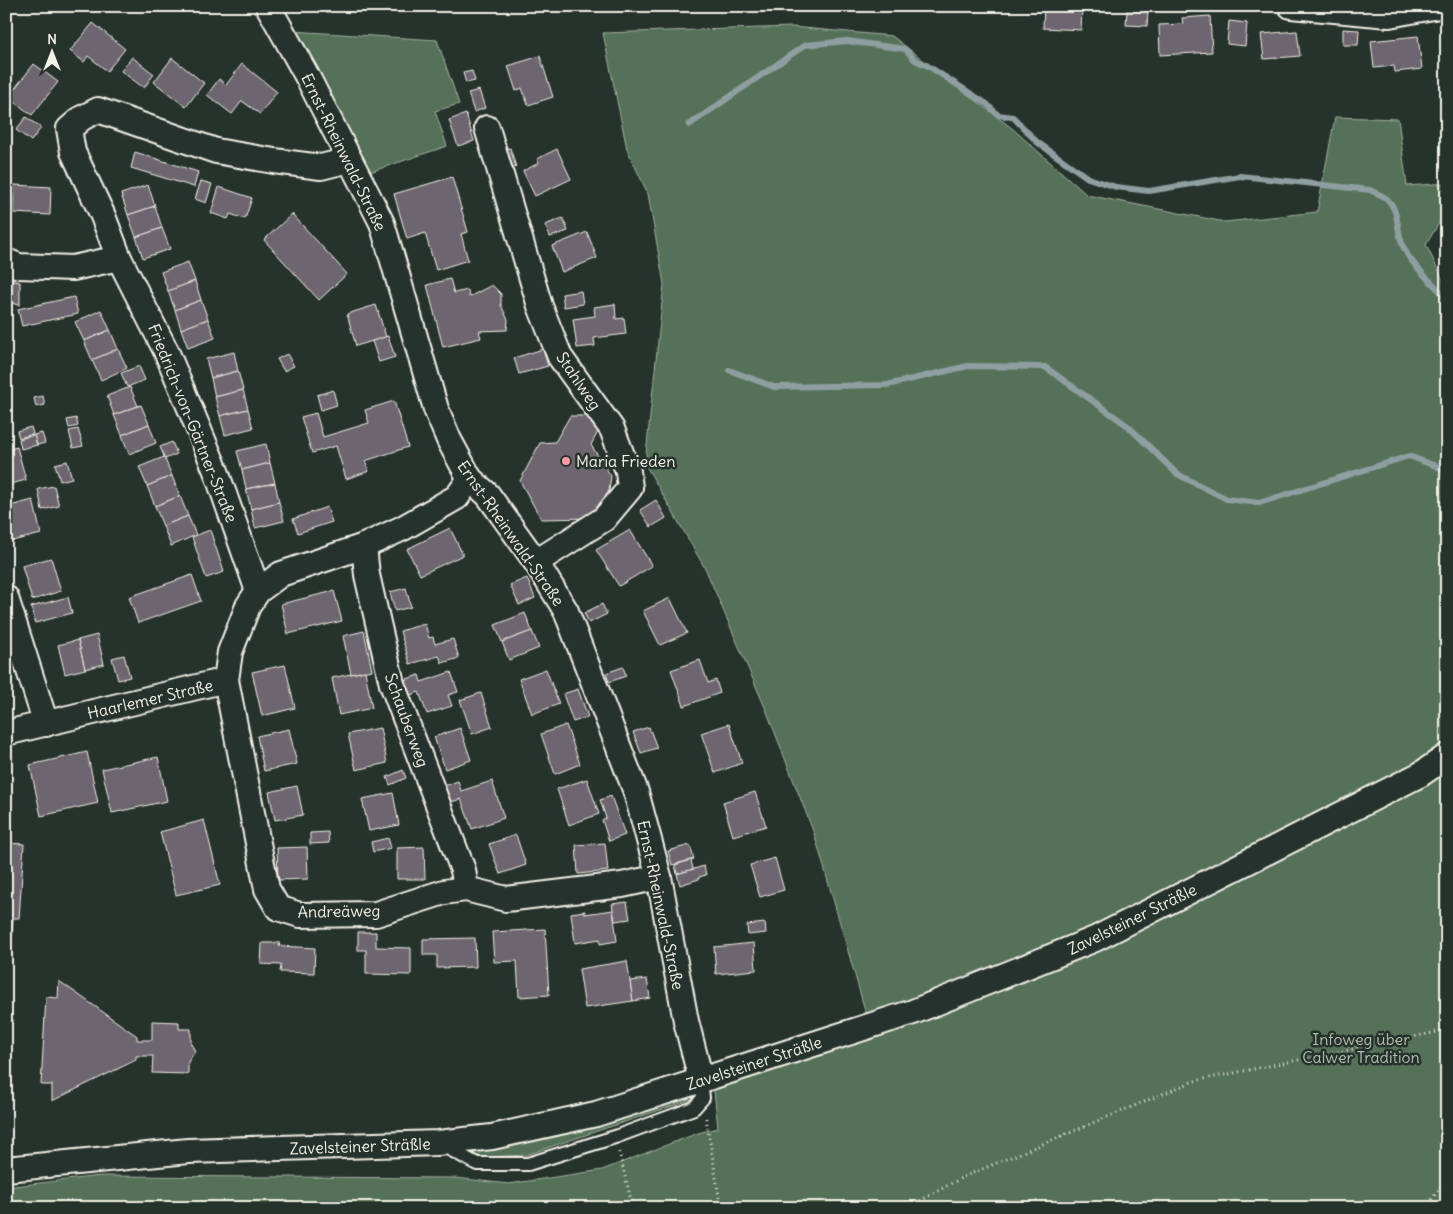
<svg xmlns="http://www.w3.org/2000/svg" width="1453" height="1214" font-family="Delius,sans-serif">
<rect width="100%" height="100%" fill="#26332d"/>
<filter id="ink" filterUnits="userSpaceOnUse"><feTurbulence type="fractalNoise" baseFrequency=".02" numOctaves="2"/><feDisplacementMap in="SourceGraphic" scale="10" xChannelSelector="R" yChannelSelector="G"/><feConvolveMatrix kernelMatrix="1 2 1 2 8 2 1 2 1" color-interpolation-filters="sRGB"/></filter>
<g filter="url(#ink)">
<g fill="#547159" stroke="#a4b1a0">
<path d="M792,27L892,36L1013,129L1087,195L1225,222L1317,212L1335,117L1398,119L1407,186L1447,183V209L1426,245L1447,288V1208H6V1187L100,1176L455,1178L509,1184L602,1170L698,1133L718,1128L714,1090L922,1018L867,1017L815,836L767,712L706,570L645,464L664,284L648,194L627,149L603,33Z"/>
<path d="M292,31L437,40L459,104L435,111L447,146L370,172Z"/>
<path d="M691,1092L693,1099L526,1155L486,1157L468,1155L470,1148Z"/>
</g>
<g fill="none" stroke-linecap="round" stroke-linejoin="round">
<g stroke="#8f9fa1" stroke-width="6">
<path d="M689,125L805,45L847,41L905,49L915,60L928,66L987,104L998,115L1013,117L1037,142L1088,178L1116,187L1149,191L1240,176L1370,190C1375,193 1383,195 1387,199C1400,211 1396,231 1403,246C1411,266 1433,282 1447,299"/>
<path d="M729,370L774,387L887,385L968,366L1045,367L1128,426L1177,474L1227,499L1259,503L1409,456L1441,468L1447,476"/>
</g>
</g>
<g fill="#6d666f" stroke="#f4f1e8">
<path d="M931,6H978V11L931,10Z"/>
<path d="M1044,6H1082L1081,30L1043,28Z"/>
<path d="M1127,10L1148,12L1147,26L1126,25Z"/>
<path d="M1210,16L1212,52L1160,55L1159,25L1183,24L1182,18Z"/>
<path d="M1229,21L1247,23L1245,46L1227,44Z"/>
<path d="M93,23L125,49L107,71L88,56L84,62L70,51Z"/>
<path d="M1343,29L1359,30L1358,45H1343Z"/>
<path d="M1297,31L1300,56L1264,59L1261,34Z"/>
<path d="M1418,36L1422,69L1395,72L1394,66L1374,68L1371,41Z"/>
<path d="M540,56L553,97L528,105L522,88L516,91L508,66Z"/>
<path d="M132,57L154,74L144,88L121,71Z"/>
<path d="M172,58L204,83L186,107L154,82Z"/>
<path d="M34,64L58,82L32,115L8,97Z"/>
<path d="M242,64L277,92L260,114L242,101L232,114L207,95L219,79L226,85Z"/>
<path d="M472,71L475,81L466,83L463,73Z"/>
<path d="M479,90L485,108L474,112L468,93Z"/>
<path d="M466,114L474,141L458,146L449,120Z"/>
<path d="M26,117L41,128L31,141L16,130Z"/>
<path d="M510,148L516,167L505,171L499,151Z"/>
<path d="M557,149L571,179L535,196L523,171L539,163L537,159Z"/>
<path d="M135,152L198,172L194,187L131,168Z"/>
<path d="M452,177L468,232L461,234L468,260L436,270L425,233L407,239L394,194Z"/>
<path d="M201,181L212,184L206,203L195,199Z"/>
<path d="M14,185L51,187L50,215L13,213Z"/>
<path d="M148,185L155,206L128,215L121,194Z"/>
<path d="M219,187L252,198L245,219L230,214L228,219L211,213Z"/>
<path d="M155,206L162,228L136,237L128,215Z"/>
<path d="M292,214L347,274L319,300L264,240Z"/>
<path d="M563,218L568,231L550,237L545,225Z"/>
<path d="M162,228L170,249L143,258L136,237Z"/>
<path d="M587,232L597,258L562,272L552,246Z"/>
<path d="M188,262L195,281L168,291L161,272Z"/>
<path d="M450,279L454,293L468,290L469,297L492,285L501,294V305L508,320L507,330L479,331L481,338L443,347L427,285Z"/>
<path d="M6,280L20,282V305L6,302Z"/>
<path d="M195,281L201,300L175,310L168,291Z"/>
<path d="M581,291L583,304L564,307L562,294Z"/>
<path d="M74,297L78,314L22,326L18,309Z"/>
<path d="M201,300L208,319L181,329L175,310Z"/>
<path d="M615,304L616,319L624,318L626,334L594,338L595,346L577,348L573,319L595,316L594,307Z"/>
<path d="M376,305L386,337L356,346L347,314Z"/>
<path d="M101,310L110,330L84,341L75,322Z"/>
<path d="M208,319L215,338L188,348L181,329Z"/>
<path d="M110,330L118,349L92,360L84,341Z"/>
<path d="M388,336L395,357L379,362L372,341Z"/>
<path d="M118,349L127,368L101,380L92,360Z"/>
<path d="M543,349L548,366L519,374L514,358Z"/>
<path d="M234,352L238,371L211,378L206,359Z"/>
<path d="M287,354L294,366L284,371L277,359Z"/>
<path d="M139,366L145,380L127,387L121,373Z"/>
<path d="M238,371L243,390L215,397L211,378Z"/>
<path d="M130,387L138,406L114,415L107,396Z"/>
<path d="M243,390L248,409L220,416L215,397Z"/>
<path d="M333,390L337,405L321,410L317,395Z"/>
<path d="M43,396L45,405L36,407L34,398Z"/>
<path d="M394,401L408,447L365,461L369,471L346,479L336,446L312,453L301,417L316,413L323,437L369,423L365,410Z"/>
<path d="M141,405L149,424L122,435L114,415Z"/>
<path d="M248,409L253,428L225,435L220,416Z"/>
<path d="M570,416H593L600,428L591,445L611,476L609,491L591,518L541,519L520,481L540,443L555,442Z"/>
<path d="M76,418L78,426L69,428L67,420Z"/>
<path d="M149,424L156,443L129,454L122,435Z"/>
<path d="M31,427L33,434L19,438L17,431Z"/>
<path d="M78,429L83,446L73,448L69,431Z"/>
<path d="M42,433L45,443L37,445L34,435Z"/>
<path d="M34,435L37,445L21,449L19,439Z"/>
<path d="M172,442L177,454L165,459L160,447Z"/>
<path d="M266,444L270,463L242,470L237,451Z"/>
<path d="M17,447L26,480L6,485V450Z"/>
<path d="M164,457L172,476L147,486L139,467Z"/>
<path d="M67,461L72,478L60,481L55,464Z"/>
<path d="M270,463L275,483L246,489L242,470Z"/>
<path d="M172,476L180,496L155,506L147,486Z"/>
<path d="M275,483L279,502L251,509L246,489Z"/>
<path d="M54,486L59,506L42,510L38,489Z"/>
<path d="M180,496L188,516L163,526L155,506Z"/>
<path d="M33,500L41,534L12,541L6,518V507Z"/>
<path d="M656,500L666,518L651,527L640,510Z"/>
<path d="M279,502L284,521L255,528L251,509Z"/>
<path d="M327,507L332,522L298,533L293,519Z"/>
<path d="M188,516L196,535L171,546L163,526Z"/>
<path d="M450,528L463,555L420,575L407,549Z"/>
<path d="M210,530L224,572L206,578L192,537Z"/>
<path d="M630,530L652,566L619,586L596,550Z"/>
<path d="M51,558L61,591L32,600L22,566Z"/>
<path d="M192,575L201,601L138,623L129,597Z"/>
<path d="M527,578L535,598L519,605L510,585Z"/>
<path d="M406,588L411,607L395,611L390,592Z"/>
<path d="M334,591L342,621L288,634L281,604Z"/>
<path d="M68,597L72,613L35,623L31,607Z"/>
<path d="M670,598L687,633L660,645L643,611Z"/>
<path d="M602,604L607,614L589,623L584,613Z"/>
<path d="M525,613L532,631L502,642L495,625Z"/>
<path d="M425,624L429,638L433,637L435,644L453,639L459,658L442,663L439,656L410,664L400,631Z"/>
<path d="M364,631L372,670L351,674L343,636Z"/>
<path d="M532,631L539,648L509,660L502,642Z"/>
<path d="M97,635L104,664L85,669L78,640Z"/>
<path d="M78,640L85,669L65,674L58,645Z"/>
<path d="M124,655L130,677L118,680L112,658Z"/>
<path d="M700,660L708,683L716,680L720,693L684,706L671,670Z"/>
<path d="M285,665L295,708L262,716L252,672Z"/>
<path d="M623,667L626,676L609,682L606,673Z"/>
<path d="M546,669L559,704L532,714L519,679Z"/>
<path d="M365,671L372,708L339,715L332,678Z"/>
<path d="M451,672L458,692L448,695L452,706L427,714L419,692L407,696L401,681L419,675L421,682Z"/>
<path d="M578,689L588,717L573,722L563,694Z"/>
<path d="M481,693L492,727L472,734L460,700Z"/>
<path d="M729,724L742,763L715,773L701,733Z"/>
<path d="M566,725L580,764L555,774L541,734Z"/>
<path d="M649,727L657,748L641,753L633,732Z"/>
<path d="M380,728L387,763L356,770L348,734Z"/>
<path d="M460,728L471,760L445,769L434,737Z"/>
<path d="M289,729L297,764L264,771L257,736Z"/>
<path d="M87,752L98,803L41,816L30,765Z"/>
<path d="M158,757L167,801L112,813L102,769Z"/>
<path d="M403,770L406,778L390,785L387,777Z"/>
<path d="M587,779L599,814L569,825L557,789Z"/>
<path d="M458,781L461,791L492,781L504,818L472,829L461,799L448,803L442,787Z"/>
<path d="M297,786L303,815L275,820L269,792Z"/>
<path d="M755,792L766,826L733,836L723,802Z"/>
<path d="M393,793L399,825L369,831L362,799Z"/>
<path d="M611,796L625,835L609,841L602,820L606,818L600,800Z"/>
<path d="M204,820L220,885L176,895L160,832Z"/>
<path d="M328,832L329,843L310,844V833Z"/>
<path d="M516,835L526,865L500,874L489,844Z"/>
<path d="M388,838L391,848L373,852L371,842Z"/>
<path d="M6,843L24,844L19,918H13L11,951H6Z"/>
<path d="M605,843L608,871L578,874L576,845Z"/>
<path d="M690,845L694,859L672,865L668,851Z"/>
<path d="M307,847L308,879L278,880L277,848Z"/>
<path d="M424,847L425,879H397V848Z"/>
<path d="M775,858L784,890L760,897L750,865Z"/>
<path d="M691,860L693,869L677,874L675,865Z"/>
<path d="M704,866L706,875L699,877V879L680,885L677,874Z"/>
<path d="M627,902L630,919L615,921L612,904Z"/>
<path d="M613,910L617,941L600,944V939L575,943L571,913L585,911V914Z"/>
<path d="M765,923L766,933L748,935L747,925Z"/>
<path d="M545,929L549,995L519,997L517,961L494,962L492,932Z"/>
<path d="M358,932H376V947L411,948V975L366,974V950H358Z"/>
<path d="M475,938L476,967L437,968V955H423V939Z"/>
<path d="M262,943H280L279,946L315,948L314,973L280,972L281,965L261,964Z"/>
<path d="M754,943L756,970L716,974L714,947Z"/>
<path d="M627,961L633,1001L585,1008L579,969Z"/>
<path d="M647,979L650,998L633,1001L630,981Z"/>
<path d="M59,981L137,1036V1040H152V1021L179,1022V1029H191V1044L195,1051L188,1062V1074L152,1073L153,1056H136V1060L52,1101V1085H41L46,997L58,998Z"/>
</g>
<g fill="none" stroke-linecap="round" stroke-linejoin="round">
<defs>
<path id="lane" d="M442,1145L477,1164H528L615,1137L694,1108L703,1098L701,1080"/>
<g id="street">
<path d="M268,6L307,76L382,223L436,409L449,440L470,479L488,495L536,562L566,611L636,792L659,877L686,1021L701,1080"/>
<path d="M1291,6L1389,15L1439,6"/>
<path d="M487,128L540,306L560,357L612,429L628,471L630,488L604,519L536,562"/>
<path d="M119,258L167,353L216,471L258,591"/>
<path d="M6,261L19,266L73,268L119,258L103,216L73,152L69,129L82,118L98,110L216,151L274,161L321,167L349,160"/>
<path d="M364,546L367,575L392,684L463,870L466,889"/>
<path d="M6,598L46,724"/>
<path d="M226,680L267,889L278,908L300,915L376,914L444,892L466,889L506,899L622,885L659,877"/>
<path d="M6,733L226,680L230,652L248,606L258,591L281,574L364,546L403,528L457,497L470,479"/>
<path d="M6,1169L188,1151L438,1143L492,1137L596,1114L913,1012L1095,939L1421,774L1447,756"/>
</g>
</defs>
<use href="#lane" stroke="#f4f1e8" stroke-width="16"/>
<use href="#street" stroke="#f4f1e8" stroke-width="28"/>
<g stroke="#f4f1e8" stroke-width="3" stroke-dasharray="1 4" stroke-linecap="butt">
<path d="M706,1118L721,1208"/>
<path d="M619,1152L633,1208"/>
<path d="M907,1208L963,1177L1194,1081L1447,1030"/>
<path d="M1426,1208L1447,1177"/>
</g>
<use href="#lane" stroke="#26332d" stroke-width="12"/>
<use href="#street" stroke="#26332d" stroke-width="24"/>
</g>
</g>
<circle fill="#ff9aa2" stroke="#26332d" stroke-width="2" cx="566" cy="461" r="5"/>
<g text-anchor="middle" dominant-baseline="central" stroke-width="5" stroke-linejoin="round" paint-order="stroke">
<g font-size="16" fill="#f4f1e8" stroke="#26332d">
<text transform="translate(344 152) rotate(64)">Ernst-Rheinwald-Straße</text>
<text transform="translate(579 381) rotate(56)">Stahlweg</text>
<text transform="translate(193 423) rotate(68)">Friedrich-von-Gärtner-Straße</text>
<text transform="translate(511 533) rotate(55)">Ernst-Rheinwald-Straße</text>
<text transform="translate(150 699) rotate(-13)">Haarlemer Straße</text>
<text transform="translate(407 720) rotate(70)">Schauberweg</text>
<text transform="translate(661 905) rotate(78)">Ernst-Rheinwald-Straße</text>
<text transform="translate(339 911) rotate(-1)">Andreäweg</text>
<text transform="translate(1132 919) rotate(-26)">Zavelsteiner Sträßle</text>
<text transform="translate(754 1063) rotate(-18)">Zavelsteiner Sträßle</text>
<text transform="translate(360 1146) rotate(-2)">Zavelsteiner Sträßle</text>
</g>
<g font-size="16" fill="#f4f1e8" stroke="#26332d" text-anchor="start">
<text x="576" y="461">Maria Frieden</text>
</g>
<g font-size="16" fill="#b4beaf" stroke="#26332d">
<text x="1361" y="1039">Infoweg über<tspan x="1361" dy="18">Calwer Tradition</tspan></text>
</g>
</g>
<rect width="1453" height="1214" fill="none" stroke="#26332d" stroke-width="25"/>
<rect x="12" y="12" width="1428" height="1189" fill="none" stroke="#f4f1e8" stroke-width="2" filter="url(#ink)"/>
<g transform="translate(52 52)" stroke="#26332d" stroke-width="4" paint-order="stroke">
<path d="M0-4L9 19L0 12L-9 19Z" fill="#f4f1e8"/>
<text y="-8" font-size="14" font-weight="bold" text-anchor="middle" fill="#f4f1e8">N</text>
</g>
</svg>
